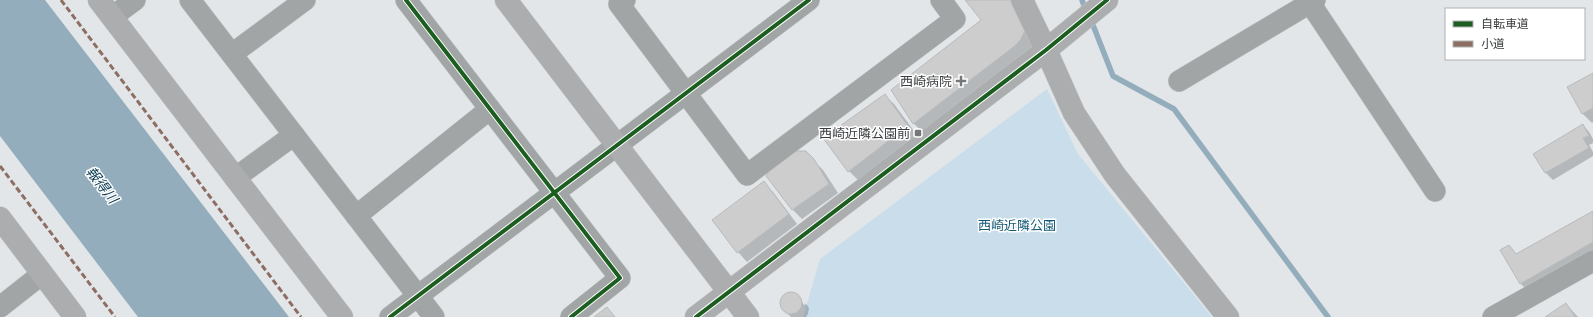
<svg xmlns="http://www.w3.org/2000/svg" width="1593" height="317" font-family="Helvetica,'Noto Sans JP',sans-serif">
<rect width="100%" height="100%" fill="#e2e6e9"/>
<path fill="#c9deea" d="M1047,89L1078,154L1212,317H803L820,259Z"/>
<path fill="#93adbc" d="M0,0H45L289,317H138L0,136Z"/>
<g fill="#0003">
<path d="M967,0H1014L1039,42L927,136L913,123L982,20Z"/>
<path d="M1593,74V122L1592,123L1582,113Z"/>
<path d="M884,95L894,104L917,135L858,180L849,171Z"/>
<path d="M1583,125L1589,132L1593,139V143L1589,145L1593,152V156L1553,180L1546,173L1535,154Z"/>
<path d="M815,162L823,170L838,193L802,219L793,210Z"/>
<path d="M764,183L773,192L797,224L747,262L738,252Z"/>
<path d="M1593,212V260L1532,295L1521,284L1501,250L1509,246L1517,255Z"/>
<path d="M788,293H795L801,299H800L804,305L806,304L805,302L809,308L808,314L806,317H791L782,308L781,301Z"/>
<path d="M1566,304L1578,317H1547Z"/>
</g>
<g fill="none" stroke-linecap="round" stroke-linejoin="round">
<g stroke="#93adbc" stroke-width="5.5">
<path d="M1082,0L1086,11"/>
<path d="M1091,20L1113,76L1174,109L1328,317"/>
</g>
</g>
<g fill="#cdcdce" stroke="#b9babb">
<path d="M965,0H1011L1023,18L1026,28L1021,39L1016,45L913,124L891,90L981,20Z"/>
<path d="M1593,73V108L1582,114L1567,87Z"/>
<path d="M885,94L908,126L848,172L823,138Z"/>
<path d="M1583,124L1589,136L1583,138L1589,148L1545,173L1533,154Z"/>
<path d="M790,151H806L814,159L829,184L792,210L766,176L772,167Z"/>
<path d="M764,181L789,214L737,253L712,220Z"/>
<path d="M1593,211V242L1520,284L1500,250L1509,245L1516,254Z"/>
<circle cx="791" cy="303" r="11"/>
<path d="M1566,303L1575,317H1545Z"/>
<path d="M607,307L615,317H594Z"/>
</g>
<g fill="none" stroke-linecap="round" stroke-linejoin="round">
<defs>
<g id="street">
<path d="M190,0L434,317"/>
<path d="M406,0L620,278L571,317"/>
<path d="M625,0L619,4L747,175L955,19L941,0"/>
<path d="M1307,0L1310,3L1435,191"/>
<path d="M112,17L135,0"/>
<path d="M232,54L305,0"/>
<path d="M1179,81L1315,0"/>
<path d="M235,178L294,135"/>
<path d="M356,216L490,109"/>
<path d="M0,307L42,274"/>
<path d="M390,317L809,0"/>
<path d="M1493,317L1593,261"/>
</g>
<g id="secondary">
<path d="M99,0L342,317"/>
<path d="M506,0L748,317"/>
<path d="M1022,0L1046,50L1074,113L1115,175L1228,317"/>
<path d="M0,218L75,317"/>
<path d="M696,317L1046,50L1107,0"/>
</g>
</defs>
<use href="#street" stroke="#c1c4c6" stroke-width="22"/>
<use href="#secondary" stroke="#c1c4c6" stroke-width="23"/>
<use href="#street" stroke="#a2a5a5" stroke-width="21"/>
<use href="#secondary" stroke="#abadaf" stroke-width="22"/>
<g stroke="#8d6e63" stroke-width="3" stroke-dasharray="6 3" stroke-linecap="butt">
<path d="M61,0L301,317"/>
<path d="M0,166L115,317"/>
</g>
<defs>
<g id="cycleway">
<path d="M406,0L620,278L571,317"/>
<path d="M390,317L809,0"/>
<path d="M696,317L1046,50L1107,0"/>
</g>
</defs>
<use href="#cycleway" stroke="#fff" stroke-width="6"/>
<use href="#cycleway" stroke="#1b5e20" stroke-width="4"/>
</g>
<g fill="#75787a" stroke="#fff" stroke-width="1.5">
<path d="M959 75h4v4h4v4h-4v4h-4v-4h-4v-4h4z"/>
<rect x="914" y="129" width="8" height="8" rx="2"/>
</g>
<g text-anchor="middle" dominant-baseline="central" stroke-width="3" stroke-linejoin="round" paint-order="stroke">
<g font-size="13" fill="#3a3d3f" stroke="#fff" text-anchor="end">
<text x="952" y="81">西崎病院</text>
<text x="910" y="133">西崎近隣公園前</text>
</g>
<g font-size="13" fill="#175a76" stroke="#fff">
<text x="1017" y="225">西崎近隣公園</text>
</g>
<g font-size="14" font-style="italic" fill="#00344a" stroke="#fff">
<text transform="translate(102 185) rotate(52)">報得川</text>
</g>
</g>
<rect x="1445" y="8" width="140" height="52" fill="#ffffff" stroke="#b0b1b2"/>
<rect x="1453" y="21" width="20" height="6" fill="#1b5e20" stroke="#b0b1b2"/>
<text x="1481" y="28" font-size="12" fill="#3a3d3f">自転車道</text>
<rect x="1453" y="41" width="20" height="6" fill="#8d6e63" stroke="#b0b1b2"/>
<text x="1481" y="48" font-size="12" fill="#3a3d3f">小道</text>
</svg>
